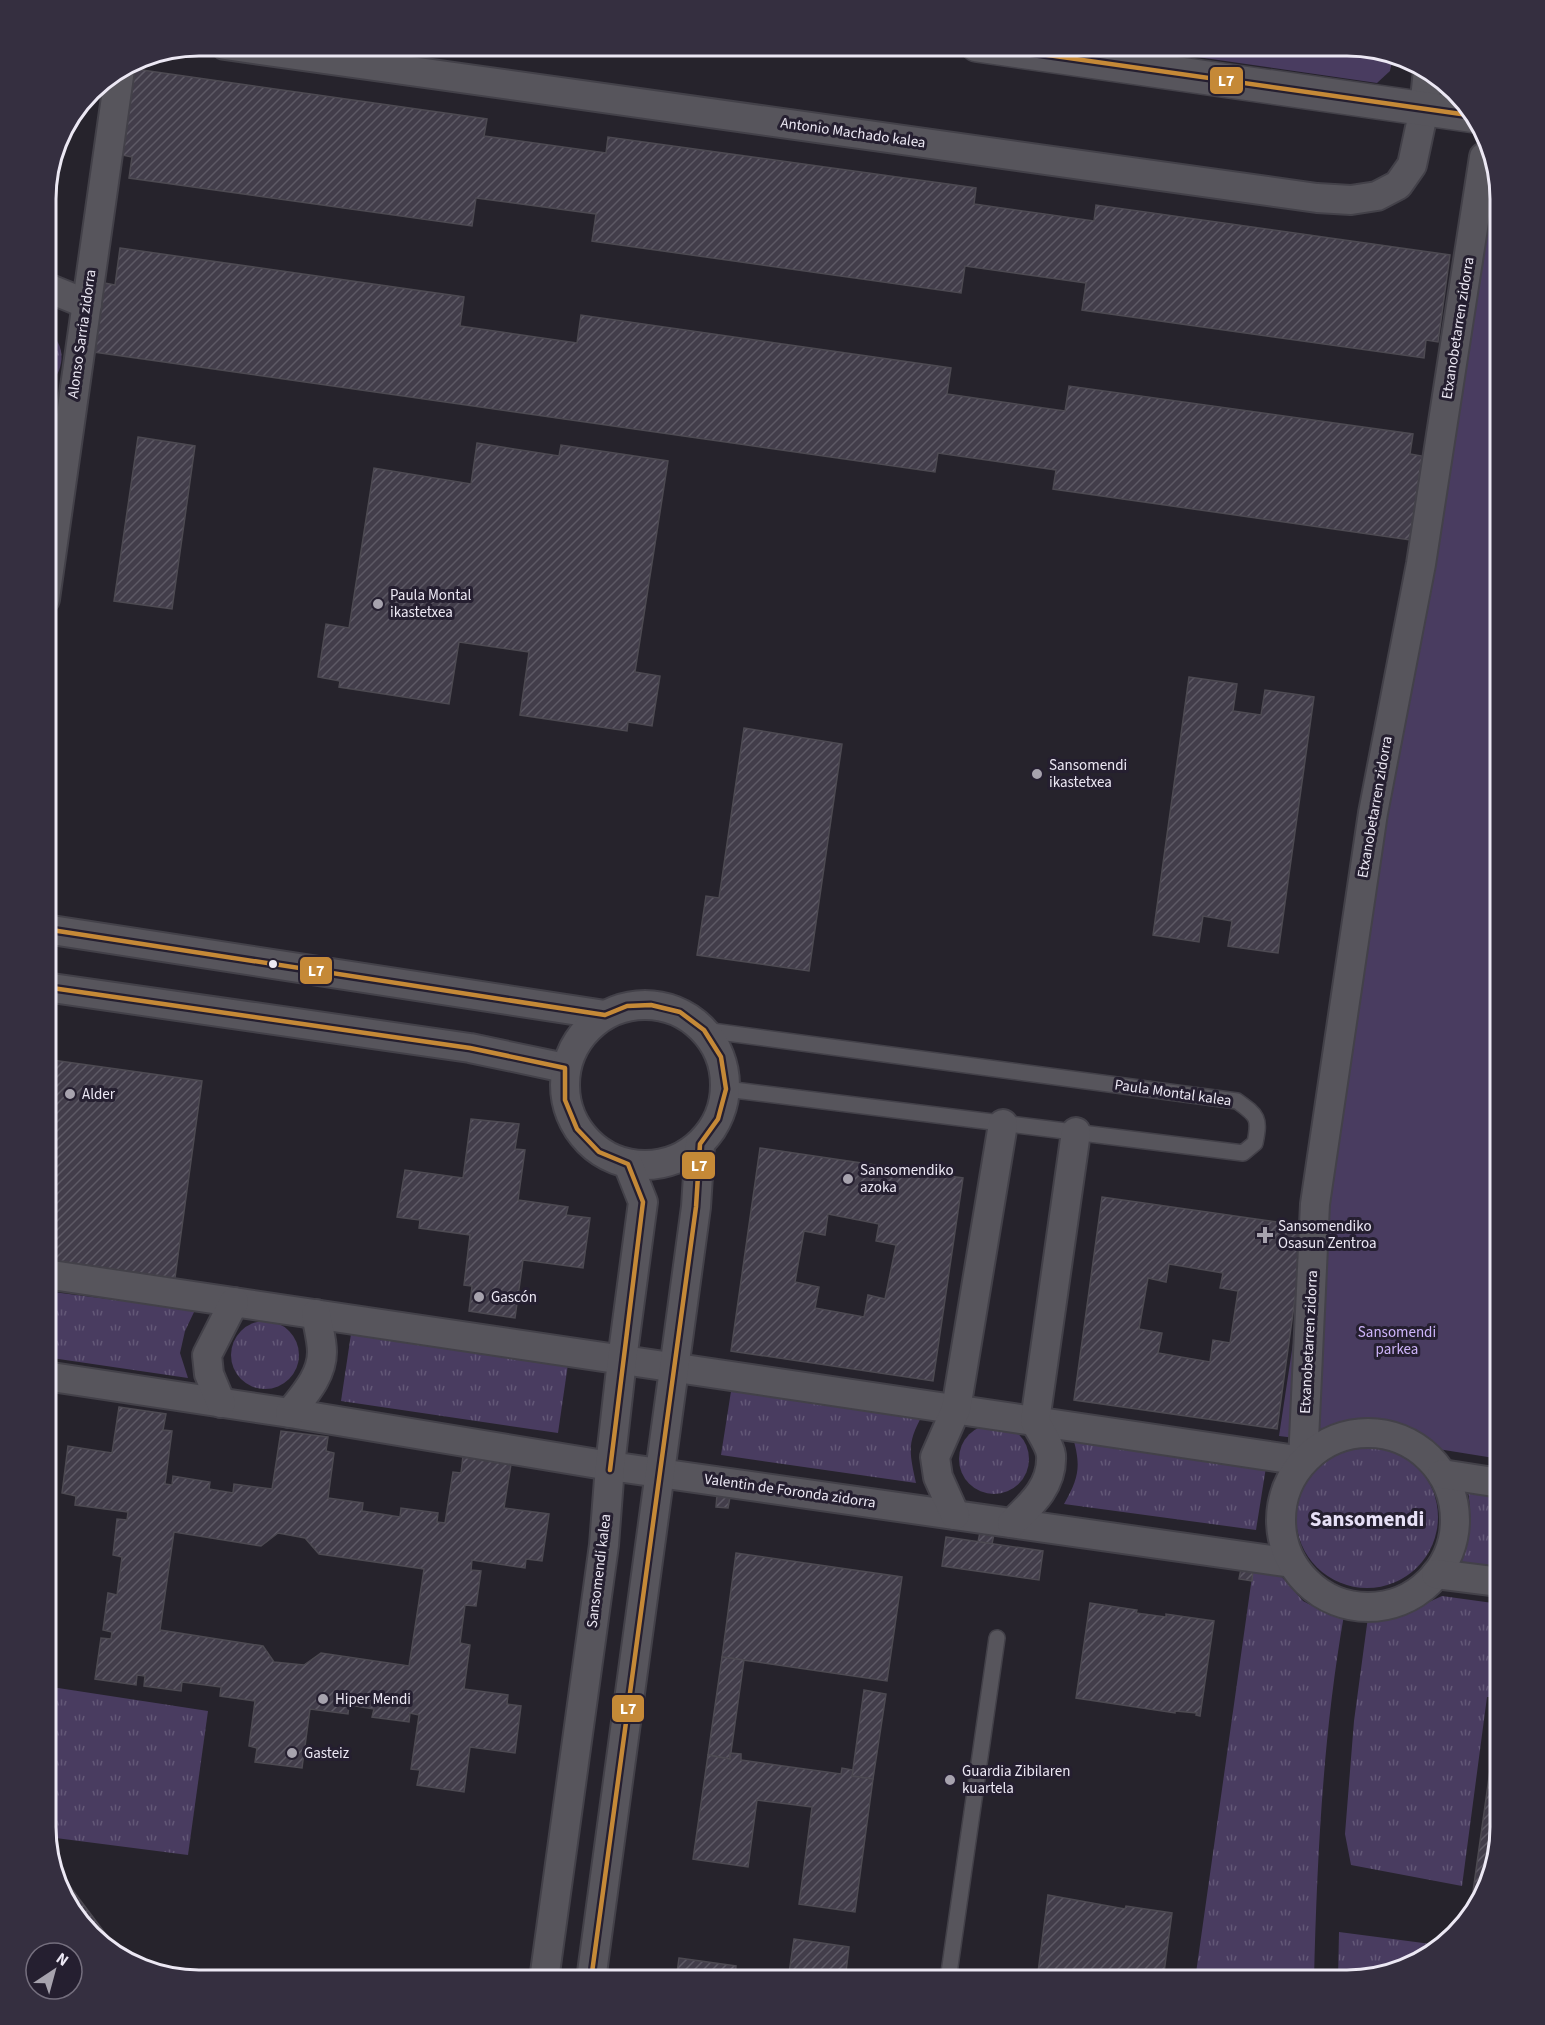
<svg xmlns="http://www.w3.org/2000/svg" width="1545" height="2025" font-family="'Source Sans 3',sans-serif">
<defs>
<pattern id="grass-tufts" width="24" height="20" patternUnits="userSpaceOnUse" patternTransform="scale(1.5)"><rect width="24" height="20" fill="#493c60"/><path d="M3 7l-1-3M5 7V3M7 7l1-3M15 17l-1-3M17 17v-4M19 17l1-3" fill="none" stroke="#635877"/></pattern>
<pattern id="building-hatch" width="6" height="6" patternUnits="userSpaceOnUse" patternTransform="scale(1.5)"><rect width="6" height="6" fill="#423d4a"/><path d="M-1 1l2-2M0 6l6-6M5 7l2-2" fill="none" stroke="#5d5965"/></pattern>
</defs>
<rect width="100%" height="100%" fill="#26232c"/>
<g fill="url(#grass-tufts)">
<path d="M45,329C69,344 65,373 45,389Z"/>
<path d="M45,1291L195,1310L185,1331L180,1353L188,1378L45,1357Z"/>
<circle cx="265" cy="1355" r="34"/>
<path d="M351,1334L568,1364L558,1433L341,1401Z"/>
<path d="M732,1385L923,1414C907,1443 909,1451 916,1483L721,1455Z"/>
<circle cx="994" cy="1459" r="35"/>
<path d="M1072,1434L1267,1461L1256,1530L1064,1504C1080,1476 1081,1465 1072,1434Z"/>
<circle cx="1367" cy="1517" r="71"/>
<path d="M1468,1490L1500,1495V1567L1461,1562C1471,1534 1472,1520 1468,1490Z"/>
<path d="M1253,1570L1280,1575L1303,1601L1328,1614L1344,1615C1323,1735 1317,1858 1314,1980H1195Z"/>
<path d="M1442,1596L1500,1604V1697H1487L1462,1886L1351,1865L1345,1834L1354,1721L1368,1617H1396Z"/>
<path d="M45,1686L208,1711L188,1855L48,1837L45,1826Z"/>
<path d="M1339,1932L1431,1944L1430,1955L1346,1980H1338Z"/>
</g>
<g fill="#493c60">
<path d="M1114,45H1356L1393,57L1390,71L1377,83Z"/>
<path d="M1492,171L1500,199V1459L1413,1445L1360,1446L1279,1436L1373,813Z"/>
</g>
<g fill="url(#building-hatch)" stroke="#4d4a52" stroke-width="1.5" fill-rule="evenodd">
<path d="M135,69L487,119L484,136L606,153L608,137L976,188L974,204L1094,221L1096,205L1450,255L1438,342L1426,340L1424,358L1082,310L1086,283L965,266L961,293L592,241L596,214L476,198L472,226L129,178L132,157L122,155Z"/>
<path d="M120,248L464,297L460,326L577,343L581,315L951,368L947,394L1065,411L1069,386L1413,434L1410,454L1422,456L1410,540L1053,489L1056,470L938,453L935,472L94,352L104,283L115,285Z"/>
<path d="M138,437L195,446L172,609L114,601Z"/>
<path d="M477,443L559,456L561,445L668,461L635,672L660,676L652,726L628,722L627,731L520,715L529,652L459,642L449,704L339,687L340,681L318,677L326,624L349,628L374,468L471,484Z"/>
<path d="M1189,677L1237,684L1233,711L1261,715L1265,690L1314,697L1278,953L1228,946L1232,921L1203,916L1199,942L1153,935Z"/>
<path d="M744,728L842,744L809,971L697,955L706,896L719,898Z"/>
<path d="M45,1059L202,1081L174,1285L45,1267Z"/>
<path d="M471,1119L519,1124L515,1149L525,1150L518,1200L568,1207L566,1215L590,1218L583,1268L523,1260L515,1318L469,1311L472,1286L464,1285L470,1235L419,1228L420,1220L397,1217L405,1170L463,1178Z"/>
<path d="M760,1148L963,1178L933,1381L731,1351ZM828,1214L879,1224L876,1241L896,1245L885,1299L868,1295L864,1317L815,1308L819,1287L795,1282L804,1231L825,1235Z"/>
<path d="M1102,1197L1305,1226L1277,1429L1074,1400ZM1169,1264L1223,1273L1220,1288L1238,1291L1230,1343L1213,1340L1210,1362L1158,1353L1162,1333L1139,1329L1148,1278L1166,1282Z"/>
<path d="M119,1407L166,1414L163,1430L172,1431L165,1484L172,1485L173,1476L210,1482L209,1489L233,1493L234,1484L272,1489L281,1431L328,1437L326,1451L334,1453L328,1498L363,1503L362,1511L400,1517L401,1508L438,1513L437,1522L445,1523L453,1472L461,1473L463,1456L511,1464L504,1508L549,1514L542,1561L526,1559L525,1568L472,1560L471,1570L481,1571L476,1606L465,1605L460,1643L470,1645L464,1689L508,1695L507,1704L521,1706L515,1753L470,1747L464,1792L417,1785L420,1770L411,1769L419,1715L410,1713L409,1722L372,1717L374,1709L349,1705L348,1714L310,1709L302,1768L255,1762L257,1748L249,1746L255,1701L220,1696L221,1687L182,1682L181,1691L144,1686L145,1676L137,1675L136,1685L95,1679L101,1638L111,1639L112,1632L103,1630L108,1593L117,1595L122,1557L113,1555L117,1519L127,1520L128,1512L75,1505L76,1496L62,1493L68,1446L112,1453ZM174,1532L261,1546L278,1533L305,1538L319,1554L424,1569L409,1666L321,1653L304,1665L274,1662L263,1646L160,1630Z"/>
<path d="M717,1495L730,1497L728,1508L716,1507Z"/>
<path d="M980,1532L994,1534L992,1544L978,1542Z"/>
<path d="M946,1537L1043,1551L1039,1580L942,1566Z"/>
<path d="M736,1553L902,1577L887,1681L722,1657Z"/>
<path d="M1241,1569L1253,1570L1252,1581L1239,1579Z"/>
<path d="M1090,1603L1137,1610L1136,1613L1166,1617V1614L1214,1621L1200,1716L1196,1715L1197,1713L1175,1711V1713L1076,1698Z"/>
<path d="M722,1657L744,1660L730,1759L708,1755Z"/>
<path d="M864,1690L886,1694L873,1779L852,1776Z"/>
<path d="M1497,1720L1500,1721V1826L1480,1903L1470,1913Z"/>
<path d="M730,1753L741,1754V1760L841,1774L842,1768L853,1770L852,1776L873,1779L855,1912L799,1904L812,1807L757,1800L748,1867L693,1859L708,1755L730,1759Z"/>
<path d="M59,1872L126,1961L122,1960L71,1911Z"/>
<path d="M1048,1895L1125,1909L1126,1906L1172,1913L1163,1980H1037Z"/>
<path d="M794,1939L849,1947L845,1980H788Z"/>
<path d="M679,1958L736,1966L735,1980H676Z"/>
</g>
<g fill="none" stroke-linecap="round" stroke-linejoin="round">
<defs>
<g id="lane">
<path d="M704,1030L1237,1101C1258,1116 1260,1118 1255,1143L1243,1153L726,1089"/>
<path d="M948,1980L997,1638"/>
</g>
<g id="street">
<path d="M225,45L1317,198L1351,200L1377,196L1398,185L1412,165L1424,109L1428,70"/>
<path d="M45,287L87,304"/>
<path d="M45,599L120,69"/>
<path d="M45,929L605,1015"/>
<path d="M45,987L470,1048L565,1068"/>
<circle cx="645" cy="1085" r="80"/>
<path d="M45,1274L1303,1461L1315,1204L1373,813L1421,564L1484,157"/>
<path d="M45,1376L290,1413L610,1466L1292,1563"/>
<path d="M221,1403L209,1374L207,1355L234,1302"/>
<path d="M290,1413C304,1395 322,1376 322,1352C322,1340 318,1326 316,1314"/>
<circle cx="1368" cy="1520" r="87"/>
<path d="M1442,1474L1500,1483"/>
<path d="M955,1515L938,1477L935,1457L956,1409L1003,1124"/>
<path d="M1012,1523C1032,1504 1053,1485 1051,1455C1050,1445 1039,1430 1035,1421L1076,1132"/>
<path d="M1436,1574L1500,1582"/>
<path d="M544,1980L604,1545L610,1466L622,1360L643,1202L628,1164"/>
<path d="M591,1980L696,1207L700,1144"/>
</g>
<path id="secondary" d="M977,45L1475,116"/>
</defs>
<use href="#lane" stroke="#434149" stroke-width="18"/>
<use href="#street" stroke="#434149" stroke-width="32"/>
<use href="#secondary" stroke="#434149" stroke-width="36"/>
<use href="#lane" stroke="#57555c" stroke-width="15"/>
<use href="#street" stroke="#57555c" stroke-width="28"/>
<use href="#secondary" stroke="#57555c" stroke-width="33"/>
<defs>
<g id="bus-1">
<path d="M978,45L1475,116"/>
<path d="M45,929L605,1015L627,1006L651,1005L680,1012L704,1030L721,1057L726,1089L718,1119L700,1144L696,1207L591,1980"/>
<path d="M45,987L470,1048L565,1068V1100L577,1129L599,1152L628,1164L643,1202L610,1470"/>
</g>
</defs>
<use href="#bus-1" stroke="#251f30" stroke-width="9"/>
<use href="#bus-1" stroke="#c58937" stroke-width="4.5"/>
</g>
<g fill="#a7a3ae" stroke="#251f30" stroke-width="2">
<circle cx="378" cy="604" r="6"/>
<circle cx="1037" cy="774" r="6"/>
<circle cx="70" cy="1094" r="6"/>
<circle cx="848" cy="1179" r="6"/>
<path d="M1262 1226h6v6h6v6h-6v6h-6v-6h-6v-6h6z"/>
<circle cx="479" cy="1297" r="6"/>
<circle cx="323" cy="1699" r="6"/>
<circle cx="292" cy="1753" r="6"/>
<circle cx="950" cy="1780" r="6"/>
</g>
<circle fill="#ece8f4" stroke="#251f30" stroke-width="2" cx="273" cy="964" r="5"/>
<g text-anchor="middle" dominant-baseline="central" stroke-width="6" stroke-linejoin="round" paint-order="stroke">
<g font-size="15" fill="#ece8f4" stroke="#251f30">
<text transform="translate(853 133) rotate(8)">Antonio Machado kalea</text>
<text transform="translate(1458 328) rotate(-81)">Etxanobetarren zidorra</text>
<text transform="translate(82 334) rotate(-82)">Alonso Sarria zidorra</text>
<text transform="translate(1375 807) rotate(-80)">Etxanobetarren zidorra</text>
<text transform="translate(1173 1093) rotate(8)">Paula Montal kalea</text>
<text transform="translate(1309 1342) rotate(-87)">Etxanobetarren zidorra</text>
<text transform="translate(790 1491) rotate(8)">Valentin de Foronda zidorra</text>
<text transform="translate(599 1571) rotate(-83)">Sansomendi kalea</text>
</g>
<g font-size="15" fill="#ece8f4" stroke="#251f30" text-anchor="start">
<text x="390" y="595">Paula Montal<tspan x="390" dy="17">ikastetxea</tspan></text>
<text x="1049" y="765">Sansomendi<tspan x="1049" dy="17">ikastetxea</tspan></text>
<text x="82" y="1094">Alder</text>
<text x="860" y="1170">Sansomendiko<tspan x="860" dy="17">azoka</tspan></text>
<text x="1278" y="1226">Sansomendiko<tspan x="1278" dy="17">Osasun Zentroa</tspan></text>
<text x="491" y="1297">Gascón</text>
<text x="335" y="1699">Hiper Mendi</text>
<text x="304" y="1753">Gasteiz</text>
<text x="962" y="1771">Guardia Zibilaren<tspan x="962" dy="17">kuartela</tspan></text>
</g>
<g font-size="15" fill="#ceb5fa" stroke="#251f30">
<text x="1397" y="1332">Sansomendi<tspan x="1397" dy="17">parkea</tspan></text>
</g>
<g font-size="21" font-weight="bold" fill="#e7e0f6" stroke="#251f30">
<text x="1367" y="1519">Sansomendi</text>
</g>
</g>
<path d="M0 0H1545V2025H0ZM199 56H1347A143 143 0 0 1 1490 199V1827A143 143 0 0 1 1347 1970H199A143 143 0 0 1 56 1827V199A143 143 0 0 1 199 56Z" fill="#352f40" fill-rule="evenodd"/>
<path fill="none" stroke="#ece8f4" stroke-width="3" d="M199 56H1347A143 143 0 0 1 1490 199V1827A143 143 0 0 1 1347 1970H199A143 143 0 0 1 56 1827V199A143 143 0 0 1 199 56Z"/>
<g stroke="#251f30" stroke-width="2">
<rect x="1209" y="66" width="35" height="29" rx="6" fill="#c58937"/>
<rect x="299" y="956" width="34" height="29" rx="6" fill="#c58937"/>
<rect x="681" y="1151" width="35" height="29" rx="6" fill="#c58937"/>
<rect x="611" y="1694" width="34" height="29" rx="6" fill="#c58937"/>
</g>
<g font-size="16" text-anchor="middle" font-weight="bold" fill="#fff">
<text x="1226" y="86">L7</text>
<text x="316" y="976">L7</text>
<text x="699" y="1171">L7</text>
<text x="628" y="1714">L7</text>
</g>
<g transform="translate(54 1971) rotate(36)"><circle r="28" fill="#251f30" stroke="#756f7e" stroke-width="1.5"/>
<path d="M0-4.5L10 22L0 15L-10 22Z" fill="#a7a3ae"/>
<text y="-9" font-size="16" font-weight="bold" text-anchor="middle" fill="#ece8f4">N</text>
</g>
</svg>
